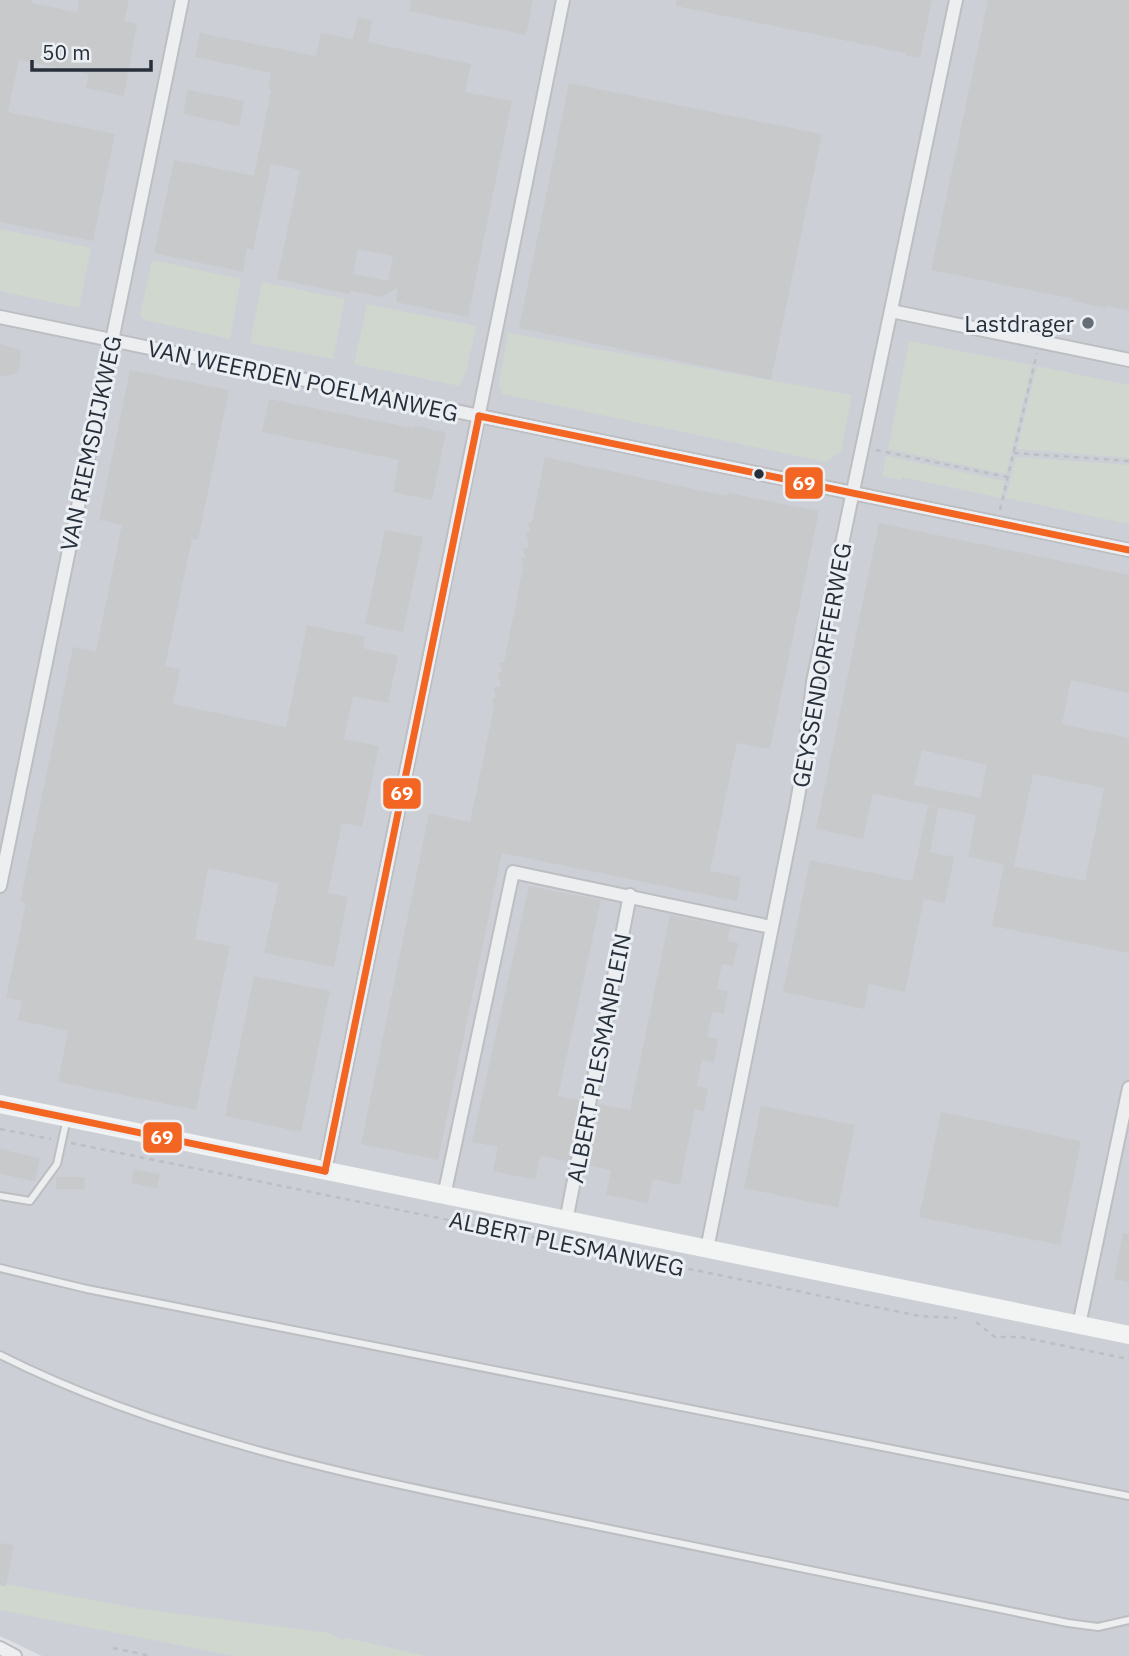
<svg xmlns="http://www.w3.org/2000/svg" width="1129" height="1656" font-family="'IBM Plex Sans',sans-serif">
<rect width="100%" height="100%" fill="#dee0e3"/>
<path fill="#ccd0d6" d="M0,0H1129V1656H42L0,1636Z"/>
<g fill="#cfd7cf">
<path d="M0,229L91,248L79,308L0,291Z"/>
<path d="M152,260L241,279L230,339L145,320L140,315Z"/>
<path d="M262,282L345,299L333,359L250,343Z"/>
<path d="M367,304L476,326L466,373L459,386L354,364Z"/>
<path d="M508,333L852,395L841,451L826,462L502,394L499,383Z"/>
<path d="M909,341L1032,365L1006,474L888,449Z"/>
<path d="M1037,366L1129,385V458L1017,449Z"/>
<path d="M886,456L1004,481L1001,498L902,477L901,480L882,476Z"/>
<path d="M1016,457L1129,465V524L1006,498Z"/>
<path d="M0,1583L141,1609L329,1633L341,1640L347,1638L427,1656H234L0,1610Z"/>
</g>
<g fill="#c7c9cb" fill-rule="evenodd">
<path d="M0,0H32L31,3L77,12L79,0H129L124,21L137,24L124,96L86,88L89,74L19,60L8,112L115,134L93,241L0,222Z"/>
<path d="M411,0H533L526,35L409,11Z"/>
<path d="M676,0H932L920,58L906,56V53L676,6Z"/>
<path d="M988,0H1129V310L1107,306L1106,308L1072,301L1073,299L931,270Z"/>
<path d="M358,17L372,20L368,42L471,64L465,92L512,101L468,317L396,302L398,287L381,297L350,291V294L277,279L300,170L271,164L253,250L247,248L243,272L154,253L174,160L254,176L271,90L268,89L271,73L195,57L200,33L316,56L321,33L353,39ZM358,249L393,256L388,281L353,274Z"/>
<path d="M569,83L822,134L771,380L519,328Z"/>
<path d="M188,90L244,101L239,126L183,114Z"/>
<path d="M0,344L21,350L20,368L16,373L0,377Z"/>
<path d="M130,370L229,390L198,540L192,539L165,666L180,669L173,704L286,727L307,625L365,637L363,648L398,656L388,703L353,696L344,739L379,746L362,827L342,823L328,893L348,897L334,967L264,953L279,883L208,868L195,939L230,946L196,1110L58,1082L68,1031L18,1020L22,1001L6,998L26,903L21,902L22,892L73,647L96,651L122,525L99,520Z"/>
<path d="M269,399L413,428L414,426L446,432L432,500L393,492L399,460L262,432Z"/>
<path d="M545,457L727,496L728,493L819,511L770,749L737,743L710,871L741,877L737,901L502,853L438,1160L361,1144L429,813L470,822L494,708L492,698L496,697L494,688L501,686L497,673L502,672L499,663L504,662L523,568L521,558H525L523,548L529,547L526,533L530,532L528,523L532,522Z"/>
<path d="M879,523L1129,575V693L1071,680L1062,724L1129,738V953L992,926L1004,864L1085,881L1104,788L1033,774L1014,866L968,857L976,815L873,794L863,839L816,829ZM922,750L987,765L980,798L914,785Z"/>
<path d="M385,530L423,537L403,632L365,624Z"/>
<path d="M928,806L938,808L930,852L954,857L945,903L924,899L905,992L869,984L864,1009L783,992L810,860L912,881Z"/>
<path d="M529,886L601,900L558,1096L581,1100L569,1162L540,1156L535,1180L493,1171L498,1147L472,1142Z"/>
<path d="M670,915L730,927L727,941L738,943L733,966L722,964L717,989L728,991L724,1014L712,1012L707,1037L718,1039L714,1063L702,1060L697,1086L708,1088L704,1111L695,1109L680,1185L653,1179L648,1203L606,1195L611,1170L586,1165L598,1104L630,1110Z"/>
<path d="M254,976L330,991L301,1132L225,1116Z"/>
<path d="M761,1106L855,1125L838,1208L744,1188Z"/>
<path d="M941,1112L1081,1141L1060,1245L919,1217Z"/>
<path d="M0,1149L40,1158L35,1181L0,1174Z"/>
<path d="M134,1169L160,1174L157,1188L131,1183Z"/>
<rect x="56" y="1177" width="29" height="12"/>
<path d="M1123,1233L1129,1234V1282L1114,1279Z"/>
<path d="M0,1543L14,1545L6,1586L0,1585Z"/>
</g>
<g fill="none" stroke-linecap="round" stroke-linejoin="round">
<defs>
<g id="lane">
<path d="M0,1196L30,1201L57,1164L67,1118"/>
<path d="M0,1268L87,1289L1129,1496"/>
<path d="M0,1355C168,1440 373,1480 557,1518C728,1553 898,1588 1068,1623L1098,1627L1129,1620"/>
</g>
<g id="street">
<path d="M891,311L1129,360"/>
<path d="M0,317L1129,550"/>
<path d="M0,886L182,0"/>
<path d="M325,1171L563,0"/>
<path d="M444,1196L513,872L771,927"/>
<path d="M566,1221L630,895"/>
<path d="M707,1249L796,808L804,762L813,682L956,0"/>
<path d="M1079,1325L1129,1088"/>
<path d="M0,1648L15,1656"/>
</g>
</defs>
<use href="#lane" stroke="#bcbec1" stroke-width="10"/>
<use href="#street" stroke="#bcbec1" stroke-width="16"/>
<g stroke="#bcbfc2" stroke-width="2.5" stroke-dasharray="5 5" stroke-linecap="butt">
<path d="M876,450L1007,477"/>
<path d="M1014,453L1129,461"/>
<path d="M1000,510L1037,353"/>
<path d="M0,1129L51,1139"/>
<path d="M71,1143L920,1316L957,1318"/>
<path d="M976,1322L995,1337H1021L1129,1359"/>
<path d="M113,1648L151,1656"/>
</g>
<use href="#lane" stroke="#edeef0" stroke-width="6"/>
<use href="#street" stroke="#edeef0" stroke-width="12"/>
<path stroke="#f2f4f4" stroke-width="18" d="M0,1104L1129,1335"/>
<defs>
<g id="bus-1">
<path d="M479,416L1129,550"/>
<path d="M0,1104L325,1171"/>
<path d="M325,1171L479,416"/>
</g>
</defs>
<use href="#bus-1" stroke="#ebeff3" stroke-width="12"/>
<use href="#bus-1" stroke="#f26522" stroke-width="7"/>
</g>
<circle fill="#676d76" stroke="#ebeff3" stroke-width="2.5" cx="1088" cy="323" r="7"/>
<circle fill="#272f3b" stroke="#ebeff3" stroke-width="2.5" cx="759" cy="474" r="6"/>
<g text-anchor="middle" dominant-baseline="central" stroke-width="6" stroke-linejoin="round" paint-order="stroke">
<g font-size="23" fill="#272f3b" stroke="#ebeff3" text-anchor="end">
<text x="1074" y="323">Lastdrager</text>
</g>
<g font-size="23" fill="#272f3b" stroke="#ebeff3">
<text transform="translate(303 380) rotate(12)">VAN WEERDEN POELMANWEG</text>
<text transform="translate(90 443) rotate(-78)">VAN RIEMSDIJKWEG</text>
<text transform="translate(821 665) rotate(-80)">GEYSSENDORFFERWEG</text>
<text transform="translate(598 1058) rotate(-79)">ALBERT PLESMANPLEIN</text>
<text transform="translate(567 1243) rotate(12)">ALBERT PLESMANWEG</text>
</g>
</g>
<g stroke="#ebeff3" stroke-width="2.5">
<rect x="784" y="466" width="40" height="34" rx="7" fill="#f26522"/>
<rect x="382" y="777" width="40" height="33" rx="7" fill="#f26522"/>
<rect x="142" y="1121" width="41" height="33" rx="7" fill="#f26522"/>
</g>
<g font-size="19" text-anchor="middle" font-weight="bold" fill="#fff">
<text x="804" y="490">69</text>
<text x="402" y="800">69</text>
<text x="162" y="1144">69</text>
</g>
<path d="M32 60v10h119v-10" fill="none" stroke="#272f3b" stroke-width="3.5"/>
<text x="42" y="60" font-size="21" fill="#272f3b" stroke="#ebeff3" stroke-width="5" paint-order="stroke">50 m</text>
</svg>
